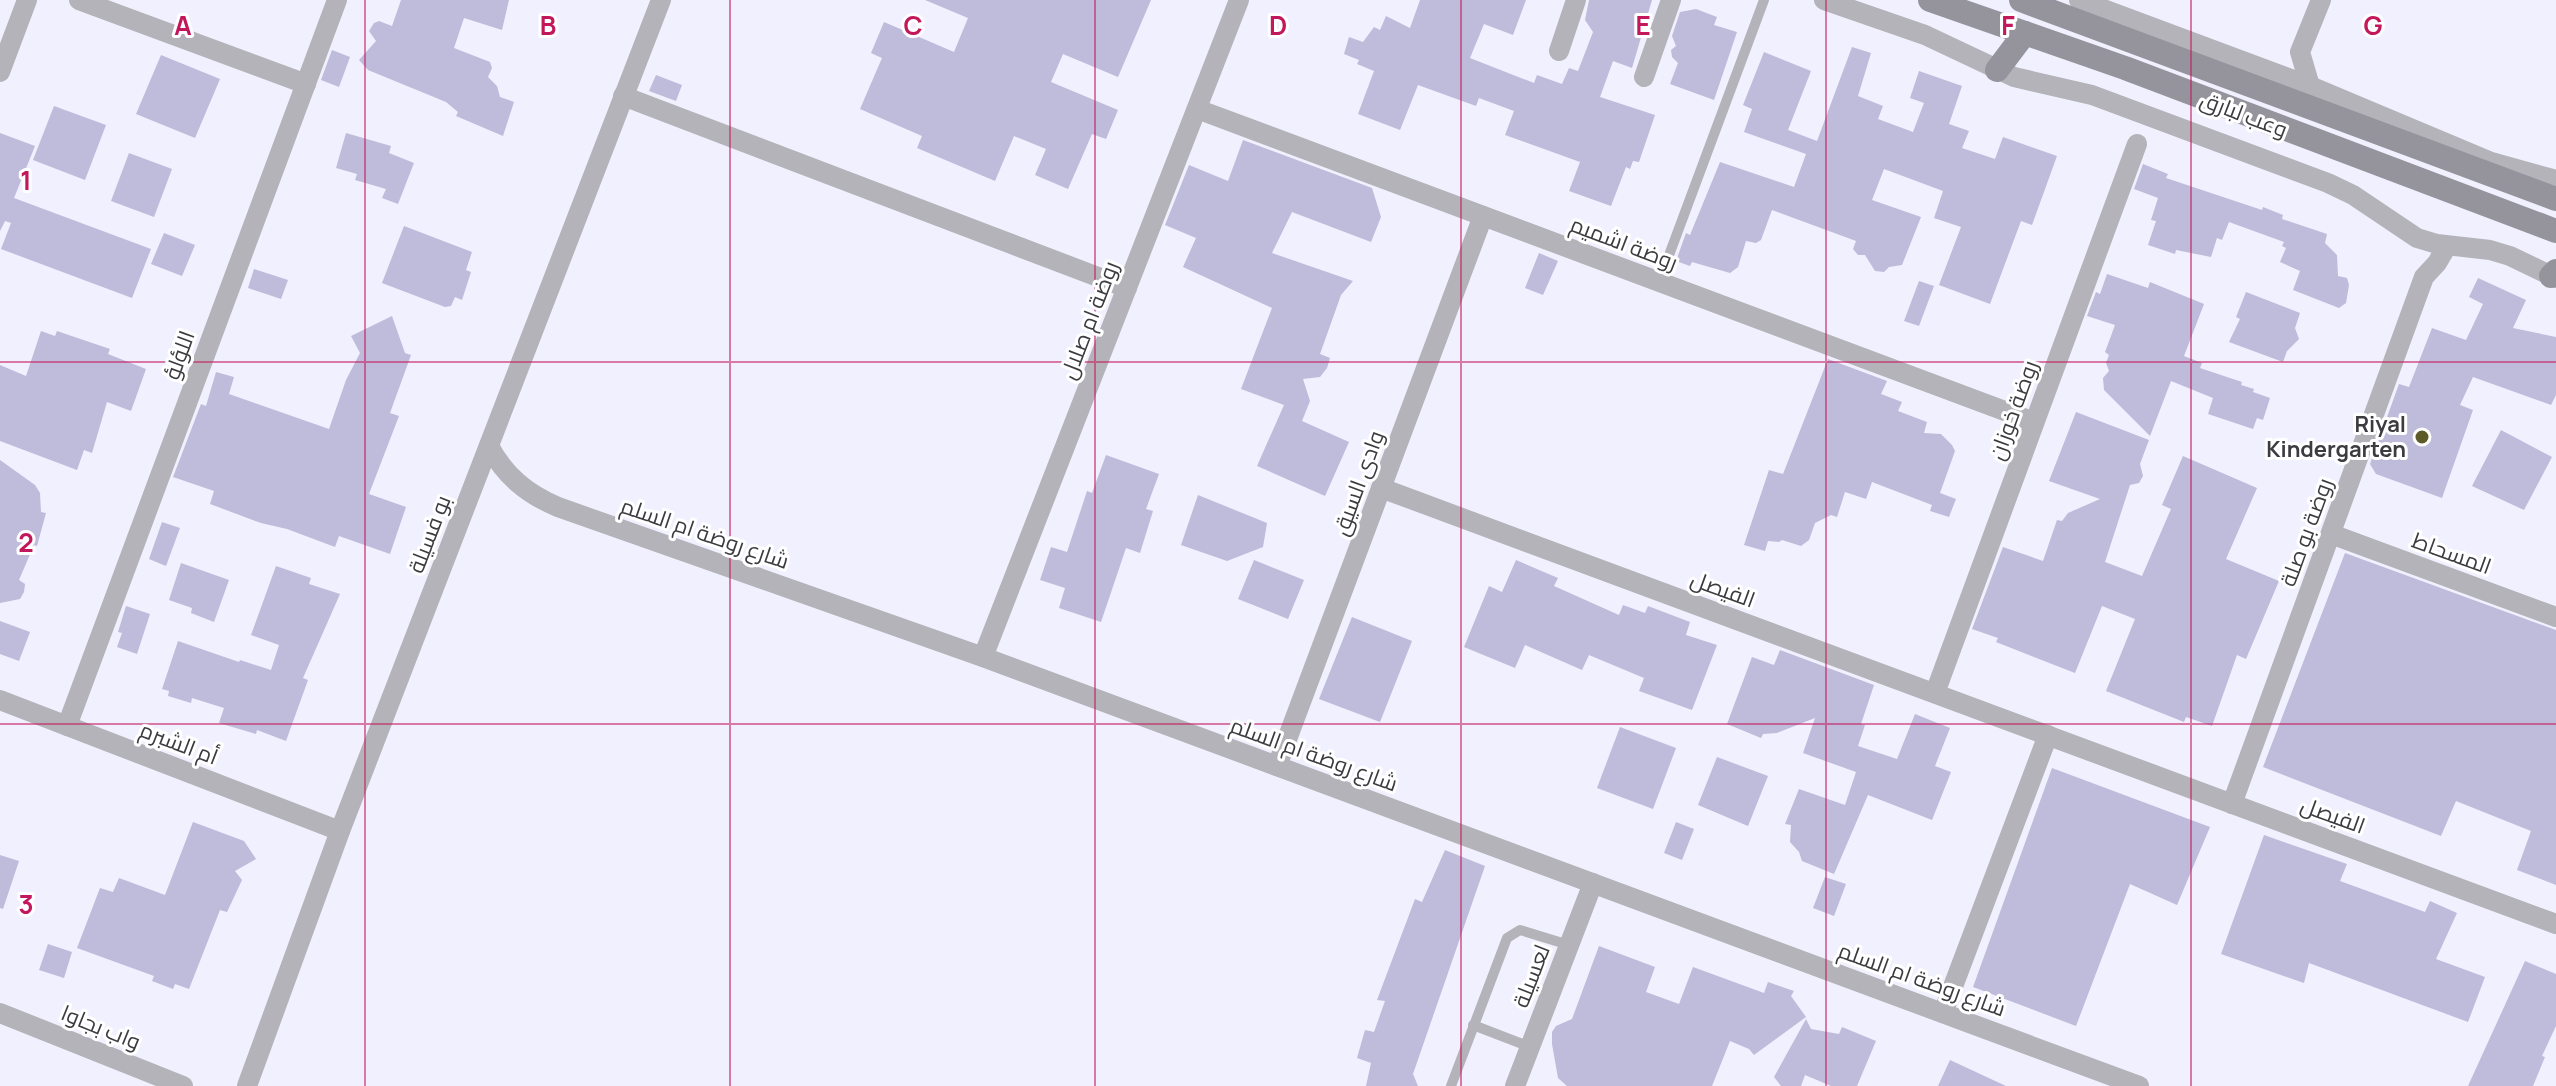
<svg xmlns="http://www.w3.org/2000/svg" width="2556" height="1086" font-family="Manrope,Cairo,sans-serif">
<rect width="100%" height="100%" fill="#f1f0fe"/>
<g fill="#bebbdb">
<path d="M401,0H509L502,30L464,18L454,48L490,62L492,68L488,77L497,86L500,97L514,102L503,136L456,116L458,112L446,102L368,70L359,60L376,41L369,31L374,23L379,21L392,26Z"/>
<path d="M925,0H1151L1118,77L1063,54L1051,82L1118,110L1106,139L1092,134L1068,189L1035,175L1046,149L1014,136L995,181L917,148L922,136L860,109L882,58L871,53L884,22L954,52L968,18Z"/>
<path d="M1420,0H1526L1513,35L1484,24L1470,58L1534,83L1537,75L1562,84L1569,68L1578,71L1593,32L1585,20L1589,0H1652L1632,68L1613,61L1600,97L1655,115L1639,162L1633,161L1630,169L1626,167L1611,206L1569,191L1580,162L1505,135L1514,111L1479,98L1476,106L1418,85L1400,130L1358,114L1374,71L1357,64L1359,60L1344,54L1349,37L1363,42L1374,27L1380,30L1386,16L1410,28Z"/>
<path d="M1696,9L1717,17L1714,25L1737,32L1714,100L1670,84L1678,63L1672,57L1671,50L1676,46L1672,36L1680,12Z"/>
<path d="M1852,47L1871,53L1858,96L1883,106L1878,119L1913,132L1924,103L1910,98L1919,71L1962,86L1949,124L1969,131L1962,148L1995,159L2003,137L2057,156L2032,225L2021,221L1990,304L1939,285L1961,227L1934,218L1943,191L1884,169L1872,200L1921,217L1902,265L1889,267L1884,272L1875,271L1865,255H1858L1853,249L1856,241L1772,210L1761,240L1756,243L1746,241L1738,267L1730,273L1692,262L1690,266L1676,261L1686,233L1690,235L1720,162L1794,187L1806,154L1744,132L1752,109L1743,105L1764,52L1811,71L1788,130L1817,141Z"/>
<path d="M332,50L350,57L339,87L321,80Z"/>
<path d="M161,55L220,79L195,138L136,114Z"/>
<path d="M656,75L682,85L676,101L649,91Z"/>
<path d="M54,106L106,125L85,180L33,160Z"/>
<path d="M0,133L35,146L14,198L151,249L132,298L1,249L11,223L5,221L0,231Z"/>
<path d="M346,133L391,146L389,153L414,163L398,204L382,198L386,189L355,180L357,174L336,168Z"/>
<path d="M1243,140L1372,188L1381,217L1371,242L1292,212L1272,253L1353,281L1341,295L1320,354L1330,358L1327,368L1320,377L1303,379L1310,401L1302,421L1349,442L1325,496L1257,466L1284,405L1241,389L1272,308L1183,267L1196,238L1165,225L1189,165L1228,181Z"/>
<path d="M129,153L172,169L154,217L111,201Z"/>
<path d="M2143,164L2168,174L2166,178L2262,210L2263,207L2283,215L2282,219L2327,234L2325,243L2337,255L2338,276L2347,278L2349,285L2346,303L2339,308L2293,290L2300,271L2280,262L2286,248L2282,246L2284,242L2229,222L2222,240L2217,238L2211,257L2176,250L2175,254L2148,245L2156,221L2151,220L2158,198L2134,189Z"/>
<path d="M404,226L472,252L466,270L471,272L462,300L455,297L451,306L445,307L382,283Z"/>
<path d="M164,233L195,245L182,276L151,264Z"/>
<path d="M1539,253L1558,261L1543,295L1525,288Z"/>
<path d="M254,269L288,280L281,299L248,288Z"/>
<path d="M2107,274L2148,288L2150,282L2204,304L2184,356L2202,363L2200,368L2242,382L2241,385L2254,389L2253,392L2270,398L2263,420L2257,418L2253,429L2208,414L2213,398L2171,381L2150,436L2104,390L2103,378L2109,371L2106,363L2109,355L2105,352L2115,325L2087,316L2096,292L2100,294Z"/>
<path d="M2478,278L2526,300L2513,328L2556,337V395L2551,405L2473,377L2460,405L2473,410L2442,498L2376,474L2370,464L2399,384L2409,387L2432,328L2466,340L2483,304L2469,297Z"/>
<path d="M1919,281L1934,286L1919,326L1904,321Z"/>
<path d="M2246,292L2300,313L2295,328L2299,339L2287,351L2283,362L2229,342L2240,319L2236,317Z"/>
<path d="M392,316L405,353L411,355L390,413L399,416L369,494L406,507L390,554L339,536L335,547L287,529L261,523L210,504L214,491L173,477L201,404L206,406L216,372L234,377L229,394L329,429L346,380L360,353L351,336Z"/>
<path d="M41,331L55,336L57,331L110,349L108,354L146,369L131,411L107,402L92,453L84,450L77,470L0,441V365L26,376Z"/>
<path d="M1828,359L1887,381L1881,394L1902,402L1898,411L1927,422L1924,433L1941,434L1952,445L1955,451L1940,493L1956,499L1949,517L1930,511L1932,505L1872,482L1866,499L1845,492L1837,517L1831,515L1815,523L1809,540L1801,546L1782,540L1779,542L1768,541L1765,551L1744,545L1769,470L1783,474Z"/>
<path d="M2076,412L2149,440L2140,464L2143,476L2139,483L2130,485L2105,562L2142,576L2171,509L2162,505L2183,456L2257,488L2226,559L2279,581L2246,659L2237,655L2212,726L2186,717L2184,722L2106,691L2135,619L2102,606L2075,673L1996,642L1998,638L1972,629L2003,547L2043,561L2057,520L2062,521L2068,513L2100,499L2049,481Z"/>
<path d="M2501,430L2552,457L2524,510L2472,486Z"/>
<path d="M1106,455L1159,474L1146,509L1153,511L1140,553L1126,548L1101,622L1059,608L1065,588L1040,580L1051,547L1067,552L1087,491L1092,493Z"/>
<path d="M0,460L35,485L40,493L41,512L46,513L37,546L34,545L19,580L25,584L24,592L20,599L0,603Z"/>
<path d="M1198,495L1267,523L1263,547L1227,561L1181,545Z"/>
<path d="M162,522L180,528L166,566L149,559Z"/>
<path d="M2345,553L2556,630V885L2517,870L2531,831L2456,801L2441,836L2263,767Z"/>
<path d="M1254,560L1304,580L1288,619L1238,599Z"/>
<path d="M1516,560L1558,578L1554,586L1619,615L1623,605L1645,613L1648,606L1690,622L1686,635L1717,645L1692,710L1639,691L1644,678L1589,655L1582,670L1525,645L1515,668L1464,647L1489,586L1502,592Z"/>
<path d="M181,563L229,580L214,622L191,613L192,608L169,600Z"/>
<path d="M276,566L311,578L309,584L340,594L303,678L308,680L286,741L257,730L256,734L219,723L224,708L192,698L191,703L168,696L169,691L162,689L178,641L239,662L240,660L271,670L279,645L251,635Z"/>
<path d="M126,606L150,614L137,654L117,647L122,633L118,632Z"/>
<path d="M1352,617L1412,641L1380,722L1319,699Z"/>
<path d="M0,621L30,632L19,661L0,654Z"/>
<path d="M1780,650L1874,685L1861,724L1865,725L1858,746L1897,759L1915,714L1950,728L1935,766L1951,772L1932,820L1868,795L1834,874L1802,861L1799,852L1790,842L1791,825L1785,824L1799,789L1845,805L1856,772L1803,753L1815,718L1777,733L1763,734L1761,738L1727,724L1752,657L1774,665Z"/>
<path d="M1620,727L1676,748L1653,809L1597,788Z"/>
<path d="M1717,757L1768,776L1748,826L1698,805Z"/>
<path d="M2052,768L2210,827L2177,905L2130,884L2076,1026L1973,987Z"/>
<path d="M193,822L244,841L256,859L235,871L242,880L227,912L220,910L189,989L175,984L173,989L152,981L154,976L77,948L100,888L113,892L119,878L165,895Z"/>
<path d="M1676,822L1694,829L1682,860L1664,853Z"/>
<path d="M2264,835L2347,864L2340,881L2425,912L2430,901L2457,913L2436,959L2485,977L2468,1022L2309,963L2304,983L2221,954Z"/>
<path d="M1445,850L1485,866L1413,1074L1418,1086H1366L1371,1063L1357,1058L1365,1030L1374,1032L1385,1001L1377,1000L1415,899L1422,902Z"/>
<path d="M0,855L19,861L3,909L0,908Z"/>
<path d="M1825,877L1846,884L1834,916L1813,908Z"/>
<path d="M48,944L72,952L64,978L39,970Z"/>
<path d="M1599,946L1655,967L1646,992L1679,1004L1693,967L1764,993L1768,982L1794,991L1791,996L1806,1017L1754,1055L1749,1049L1730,1041L1712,1086H1567L1558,1078L1552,1044V1032L1556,1026L1572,1019Z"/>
<path d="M2525,961L2556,974V1026L2542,1056L2545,1057L2533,1086H2468Z"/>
<path d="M1806,1019L1811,1029L1839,1034L1842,1027L1876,1041L1857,1086H1831L1805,1075L1801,1086H1781L1774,1077Z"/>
<path d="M1950,1060L2006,1086H1938Z"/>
</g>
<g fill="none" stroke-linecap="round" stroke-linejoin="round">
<g stroke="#b3b3b9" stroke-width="10">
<path d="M1659,282L1764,0"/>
<path d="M1473,1025L1530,1047"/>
<path d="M1451,1086L1507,938L1520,930L1569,945"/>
</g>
<g stroke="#b3b3b9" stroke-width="20">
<path d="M79,0L306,84"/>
<path d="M1824,0L1925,35L2014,77L2092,95L2328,183L2353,195L2417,238L2437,244L2490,250L2510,256L2556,278"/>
<path d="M2079,0L2310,86L2491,162L2556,180"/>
<path d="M1559,51L1576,0"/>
<path d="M0,72L27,0"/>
<path d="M1644,77L1671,0"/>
<path d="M2310,86L2300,52L2321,0"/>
<path d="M623,96L1127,288"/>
<path d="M1197,109L2034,422"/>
<path d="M489,446C505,476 527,494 558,507L983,657L2139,1086"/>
<path d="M1381,488L2556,924"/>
<path d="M2331,534L2556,617"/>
<path d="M983,657L1239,0"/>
<path d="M1935,693L2137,144"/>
<path d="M0,700L340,831"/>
<path d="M67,726L337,0"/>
<path d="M1277,766L1483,216"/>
<path d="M2232,804L2424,277L2437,263L2447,246"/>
<path d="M0,1013L183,1086"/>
<path d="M1943,1013L2048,735"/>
<path d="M247,1086L340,831L661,0"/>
<path d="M1515,1086L1593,883"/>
</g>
<g stroke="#95949d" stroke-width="24">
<path d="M1930,0L2125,68L2556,231"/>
<path d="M2021,0L2556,199"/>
<path d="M1997,70L2025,33"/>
<path d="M2551,276L2556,271"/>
</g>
</g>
<path fill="none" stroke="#c2185b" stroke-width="2" stroke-opacity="0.55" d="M365,0V1086M730,0V1086M1095,0V1086M1461,0V1086M1826,0V1086M2191,0V1086M0,362H2556M0,724H2556"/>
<circle fill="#5c5b28" stroke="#fff" stroke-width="3" cx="2422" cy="437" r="8"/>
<g text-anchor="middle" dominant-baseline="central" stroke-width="6" stroke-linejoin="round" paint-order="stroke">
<g font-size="22" fill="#3b3b40" stroke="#fff">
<text transform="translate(2244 114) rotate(21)">وعب لبارق</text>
<text transform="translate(1624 243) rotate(21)">روضة اشميم</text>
<text transform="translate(1089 320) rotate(-69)">روضة ام صلال</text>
<text transform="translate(179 355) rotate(-70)">اللؤلؤ</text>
<text transform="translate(2013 410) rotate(-70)">روضة خوزان</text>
<text transform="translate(1358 483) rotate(-70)">وادى السيق</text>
<text transform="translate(2306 532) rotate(-70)">روضة بو صلة</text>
<text transform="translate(705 533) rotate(19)">شارع روضة ام السلم</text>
<text transform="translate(429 534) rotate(-69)">بو فسيلة</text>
<text transform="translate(2452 553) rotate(20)">المسحاط</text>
<text transform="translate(1723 589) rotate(20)">الفيصل</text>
<text transform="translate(179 743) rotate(21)">أم الشبرم</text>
<text transform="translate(1314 754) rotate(20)">شارع روضة ام السلم</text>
<text transform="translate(2333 815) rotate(20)">الفيصل</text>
<text transform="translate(1531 976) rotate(-69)">لعسيلة</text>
<text transform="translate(1922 979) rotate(20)">شارع روضة ام السلم</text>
<text transform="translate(101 1027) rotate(22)">واب بجاوا</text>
</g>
<g font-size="22" font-weight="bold" fill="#3b3b40" stroke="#fff" text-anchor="end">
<text x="2406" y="424">Riyal<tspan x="2406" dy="25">Kindergarten</tspan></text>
</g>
</g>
<g font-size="26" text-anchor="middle" font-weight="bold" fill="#c2185b" stroke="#fff" stroke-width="6" stroke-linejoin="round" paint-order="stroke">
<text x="183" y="35">A</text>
<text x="548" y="35">B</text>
<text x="913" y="35">C</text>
<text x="1278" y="35">D</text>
<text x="1643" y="35">E</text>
<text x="2008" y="35">F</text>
<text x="2373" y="35">G</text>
<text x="26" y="190">1</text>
<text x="26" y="552">2</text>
<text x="26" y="914">3</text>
</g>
</svg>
